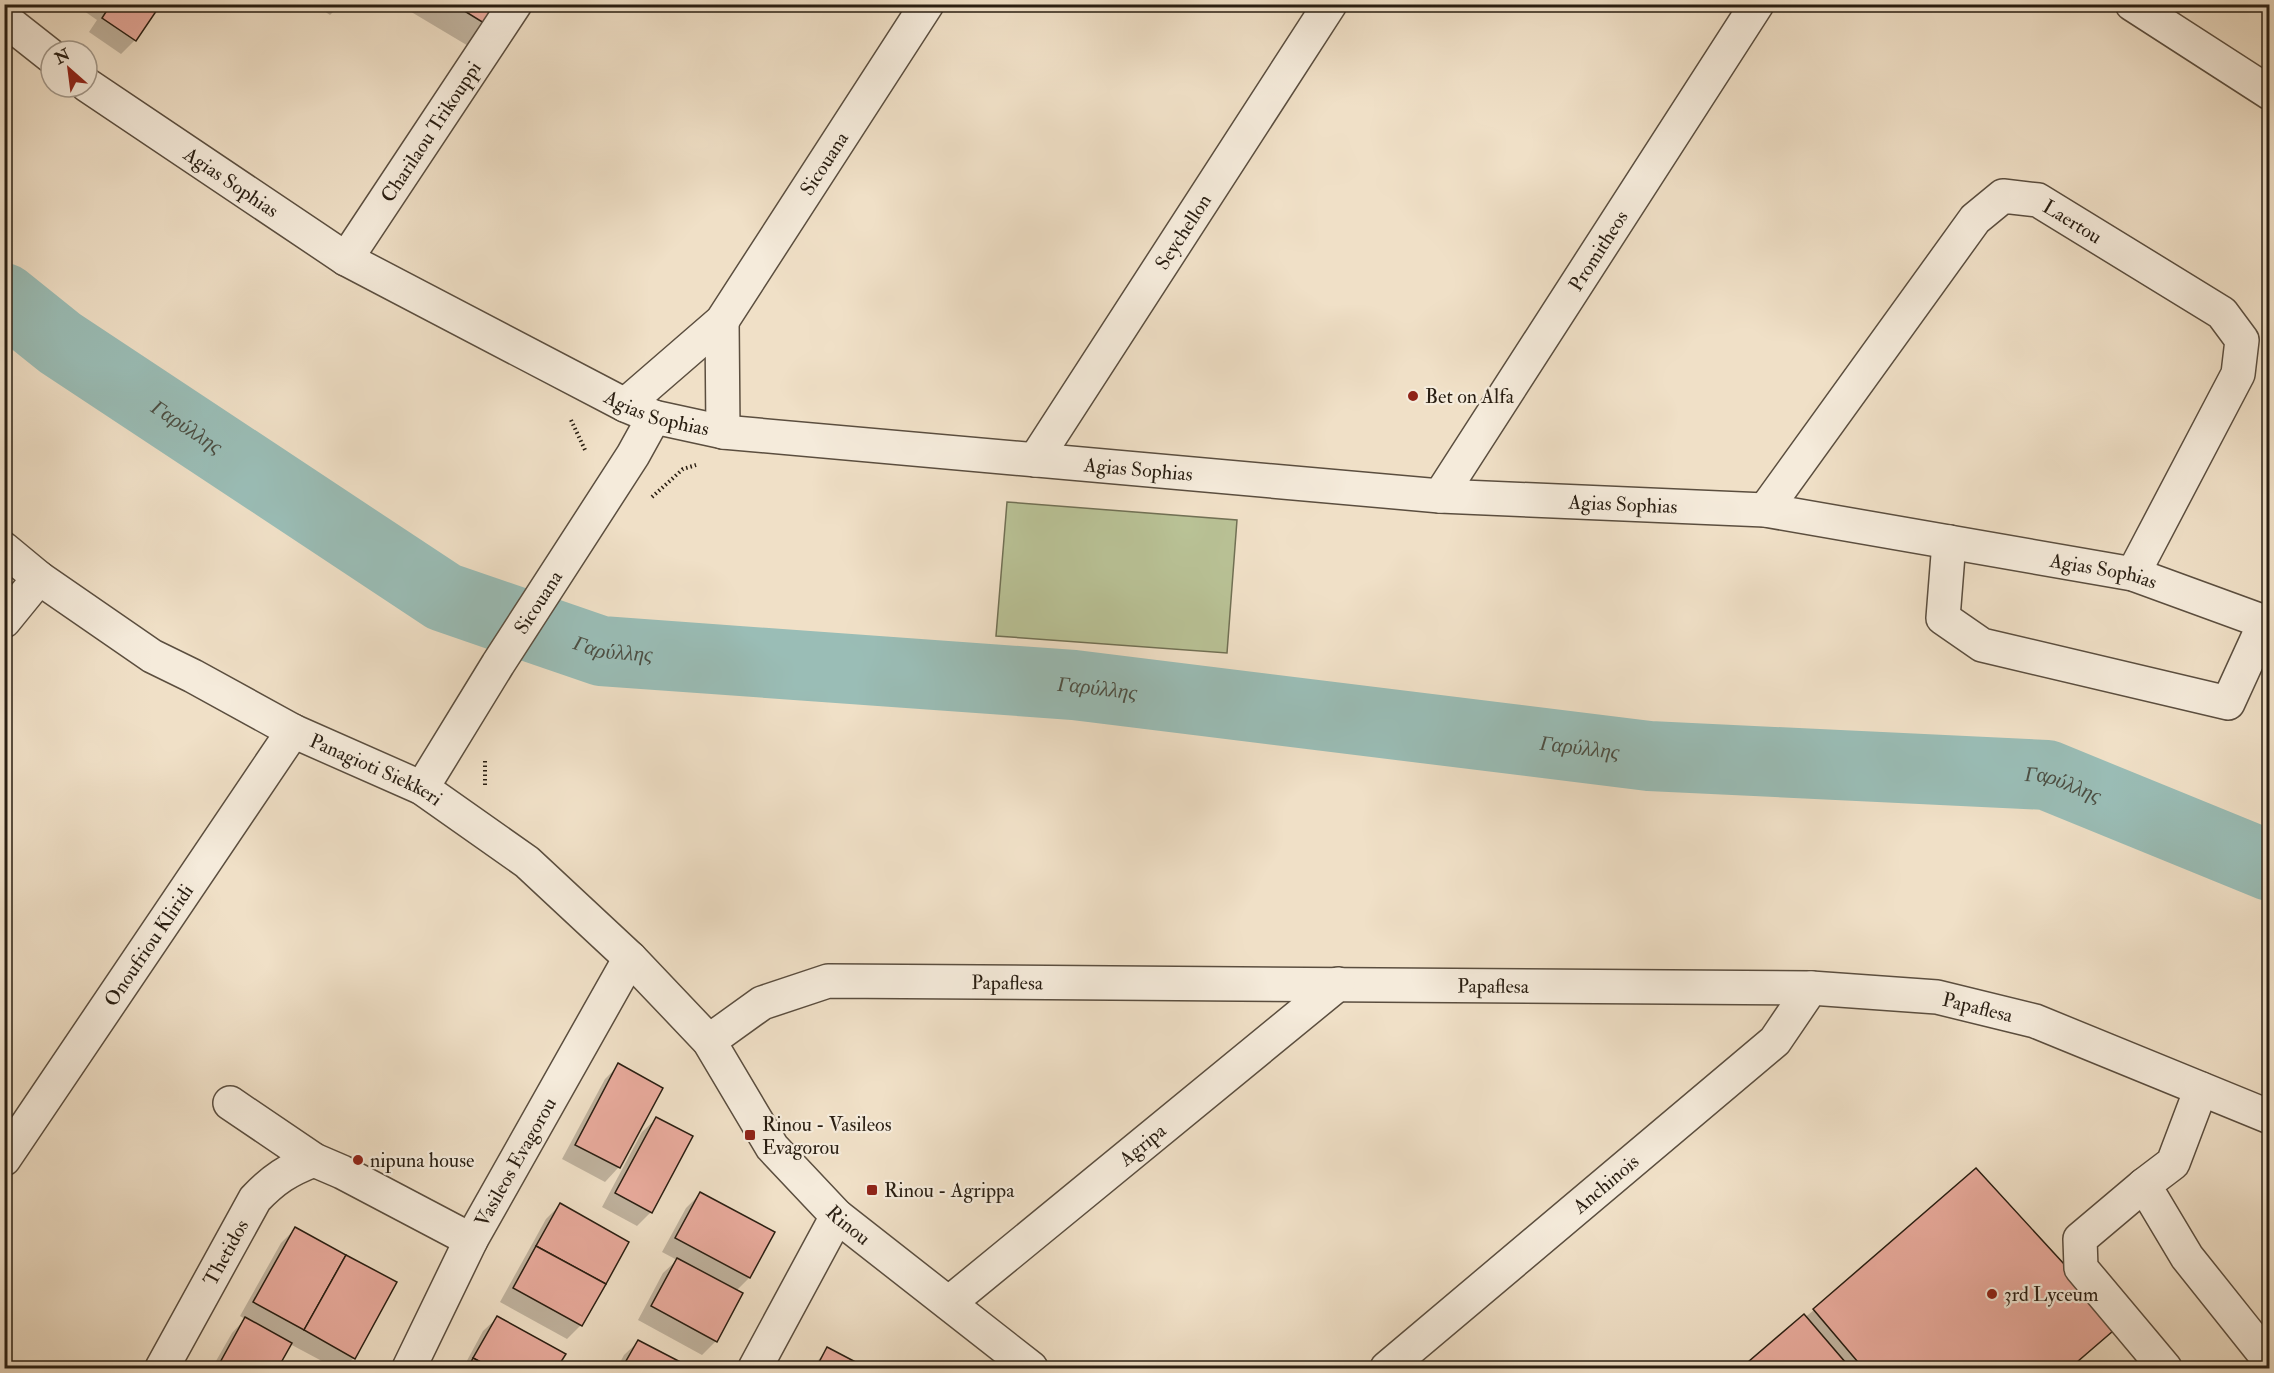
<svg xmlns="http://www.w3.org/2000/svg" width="2274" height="1373" font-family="'IM FELL Double Pica',serif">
<rect width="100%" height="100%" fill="#f0e0c7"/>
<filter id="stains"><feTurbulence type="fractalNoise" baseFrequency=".00333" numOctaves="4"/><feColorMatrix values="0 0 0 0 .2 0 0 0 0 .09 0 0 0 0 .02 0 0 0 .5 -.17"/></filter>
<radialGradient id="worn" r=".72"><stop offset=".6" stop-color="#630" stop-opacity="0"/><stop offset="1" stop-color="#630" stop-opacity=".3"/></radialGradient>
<path fill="#b9c296" stroke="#717054" stroke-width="1.5" d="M1007,502L1237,520L1227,653L996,636Z"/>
<g fill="#0003">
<path d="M74,4H159L135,40L121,54L89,32L97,20Z"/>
<path d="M314,4H341L330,15Z"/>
<path d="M398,4H505L470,47Z"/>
<path d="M619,1065L661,1088L618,1168L605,1182L562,1159L605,1079Z"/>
<path d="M656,1119L651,1212L637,1226L602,1207L642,1132Z"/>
<path d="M700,1194L773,1233L749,1278L736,1291L716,1341L702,1355L638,1320L663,1273L677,1260L662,1252L686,1208Z"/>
<path d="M560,1205L581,1325L567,1339L500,1302L546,1219Z"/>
<path d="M295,1229L354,1358L343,1368H335L290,1344L276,1368H212L232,1333L245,1319L240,1316L281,1243Z"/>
<path d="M1814,1310L2118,1325L2072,1368H1743Z"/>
<path d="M497,1318L564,1354L556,1368H463L483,1331Z"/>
<path d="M638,1342L689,1368H617L624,1355Z"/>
<path d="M828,1349L864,1368H811Z"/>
</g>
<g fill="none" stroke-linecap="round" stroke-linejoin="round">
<path stroke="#9abdb6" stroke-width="70" id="s1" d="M4,298L60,343L444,597L601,651L1074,685L1649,756L2047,775L2270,866"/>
</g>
<g fill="#e9ab9d" stroke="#291e12" stroke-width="1.5">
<path d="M111,4H161L136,41L102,18Z"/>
<path d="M453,4H507L492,28Z"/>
<path d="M618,1063L663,1088L620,1168L575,1145Z"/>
<path d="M656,1117L693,1136L652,1213L615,1193Z"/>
<path d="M1976,1168L2120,1325L2070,1368H1863L1813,1309Z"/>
<path d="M700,1192L775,1232L750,1278L675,1238Z"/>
<path d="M560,1203L629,1242L606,1284L536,1246Z"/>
<path d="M295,1227L346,1255L304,1330L253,1302Z"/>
<path d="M536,1246L606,1284L582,1326L513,1288Z"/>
<path d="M346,1255L397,1282L355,1359L304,1330Z"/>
<path d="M677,1258L743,1293L717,1342L651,1306Z"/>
<path d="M1804,1314L1846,1363L1840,1368H1741Z"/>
<path d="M497,1316L566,1354L557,1368H492L473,1358Z"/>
<path d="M245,1317L292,1343L278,1368H217Z"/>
<path d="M638,1340L692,1368H622Z"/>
<path d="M827,1347L867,1368H816Z"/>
<path d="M473,1358L492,1368H468Z"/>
</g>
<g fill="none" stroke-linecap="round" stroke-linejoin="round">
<defs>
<g id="minor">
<path d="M2132,4L2270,93"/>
<path d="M4,19L51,56"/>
<path id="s2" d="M87,85L346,259L625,405L654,417L723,432L1440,496L1765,510L2133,574L2270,624"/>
<path id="s3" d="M346,259L515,4"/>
<path d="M722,321L723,432"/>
<path id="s4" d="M625,405L722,321L927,4"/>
<path id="s5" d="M1035,460L1330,4"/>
<path id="s6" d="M1440,496L1757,4"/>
<path id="s7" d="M1765,510L1975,219L2003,196L2038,200L2222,313L2242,340L2238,374L2133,574"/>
<path d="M1949,542L1943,618L1982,645L2228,703L2265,622"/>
<path id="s8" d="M4,549L39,578L152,656L193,676L293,731L422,788L527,862L630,958L709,1041L772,1147L837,1216L1031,1368"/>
<path d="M4,621L39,578"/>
<path id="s9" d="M422,788L498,664L633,455L654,417"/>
<path id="s10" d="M709,1041L762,1003L828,981L1811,988L1937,997L2035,1021L2270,1117"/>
<path d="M2201,1089L2173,1163L2144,1185L2187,1257L2270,1361"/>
<path d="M230,1103L314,1160L342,1172L471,1240"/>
<path id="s11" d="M4,1159L293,731"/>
<path d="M2144,1185L2080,1239L2081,1268L2165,1368"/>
<path id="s12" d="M949,1303L1338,984"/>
<path id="s13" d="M162,1368L255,1199C274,1179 288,1170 314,1160"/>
<path id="s14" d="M409,1368L471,1240L630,958"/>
<path d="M755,1368L837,1216"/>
<path id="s15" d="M1387,1368L1775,1041L1811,988"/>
</g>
</defs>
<use href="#minor" stroke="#5b4e3f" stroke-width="36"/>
<g stroke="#291e12" stroke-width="4" stroke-dasharray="1.5 3" stroke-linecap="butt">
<path d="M571,420L586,452"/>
<path d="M652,497L683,469L696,465"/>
<path d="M485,761V787"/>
</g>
<use href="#minor" stroke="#f5ebdb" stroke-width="33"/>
</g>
<g fill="#8f2418" stroke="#f5ebdb" stroke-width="2">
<circle cx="1413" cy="396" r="6"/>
<rect x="744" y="1129" width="12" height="12" rx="3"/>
<circle cx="358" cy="1160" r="6"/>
<rect x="866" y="1184" width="12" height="12" rx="3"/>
<circle cx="1992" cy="1294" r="6"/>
</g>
<g text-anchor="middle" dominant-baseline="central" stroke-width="4.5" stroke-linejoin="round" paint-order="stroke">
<g font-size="20" fill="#291e12" stroke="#f5ebdb">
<text stroke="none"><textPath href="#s3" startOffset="153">Charilaou Trikouppi</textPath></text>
<text stroke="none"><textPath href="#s4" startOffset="316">Sicouana</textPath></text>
<text stroke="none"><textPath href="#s2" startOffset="174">Agias Sophias</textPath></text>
<text stroke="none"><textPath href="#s7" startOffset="471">Laertou</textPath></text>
<text stroke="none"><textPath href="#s5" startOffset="272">Seychellon</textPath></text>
<text stroke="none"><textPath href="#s6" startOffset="292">Promitheos</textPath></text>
<text stroke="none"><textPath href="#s2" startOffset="660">Agias Sophias</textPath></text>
<text stroke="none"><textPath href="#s2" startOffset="1146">Agias Sophias</textPath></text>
<text stroke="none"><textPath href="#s2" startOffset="1632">Agias Sophias</textPath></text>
<text stroke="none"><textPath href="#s2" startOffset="2118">Agias Sophias</textPath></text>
<text stroke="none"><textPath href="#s9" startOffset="219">Sicouana</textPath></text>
<text stroke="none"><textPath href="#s8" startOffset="434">Panagioti Siekkeri</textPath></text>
<text stroke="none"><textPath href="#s11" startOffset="258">Onoufriou Kliridi</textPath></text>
<text stroke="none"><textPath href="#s10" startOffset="314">Papaflesa</textPath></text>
<text stroke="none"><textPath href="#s10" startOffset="800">Papaflesa</textPath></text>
<text stroke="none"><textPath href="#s10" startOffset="1286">Papaflesa</textPath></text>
<text stroke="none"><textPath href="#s12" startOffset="250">Agripa</textPath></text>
<text stroke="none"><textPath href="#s14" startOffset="232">Vasileos Evagorou</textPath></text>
<text stroke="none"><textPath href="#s15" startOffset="286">Anchinois</textPath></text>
<text stroke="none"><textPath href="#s8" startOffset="1100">Rinou</textPath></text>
<text stroke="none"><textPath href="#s13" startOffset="132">Thetidos</textPath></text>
</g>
<g font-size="20" fill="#291e12" stroke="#f5ebdb" text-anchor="start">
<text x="1425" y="396">Bet on Alfa</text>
<text x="762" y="1124">Rinou - Vasileos<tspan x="762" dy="23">Evagorou</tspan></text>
<text x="370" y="1160">nipuna house</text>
<text x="884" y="1190">Rinou - Agrippa</text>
<text x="2004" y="1294">3rd Lyceum</text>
</g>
<g font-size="21" font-style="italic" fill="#4b4e43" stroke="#f5ebdb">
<text stroke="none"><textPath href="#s1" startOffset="224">Γαρύλλης</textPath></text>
<text stroke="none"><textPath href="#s1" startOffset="710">Γαρύλλης</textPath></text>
<text stroke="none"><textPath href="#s1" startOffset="1196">Γαρύλλης</textPath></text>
<text stroke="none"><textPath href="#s1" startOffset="1682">Γαρύλλης</textPath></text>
<text stroke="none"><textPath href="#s1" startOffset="2168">Γαρύλλης</textPath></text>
</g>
</g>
<rect width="2274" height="1373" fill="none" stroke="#f0e0c7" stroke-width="24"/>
<rect x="6" y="6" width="2262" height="1361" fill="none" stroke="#291e12" stroke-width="3"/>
<rect x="12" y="12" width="2250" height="1349" fill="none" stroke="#291e12" stroke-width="1.5"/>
<g transform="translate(69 69) rotate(332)"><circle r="28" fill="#f5ebdb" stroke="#a3998b" stroke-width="1.5"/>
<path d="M0-4.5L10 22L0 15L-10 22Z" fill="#8f2418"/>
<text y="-9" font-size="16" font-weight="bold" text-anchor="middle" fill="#291e12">N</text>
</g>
<rect width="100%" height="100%" filter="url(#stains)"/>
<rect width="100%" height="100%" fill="url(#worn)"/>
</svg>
